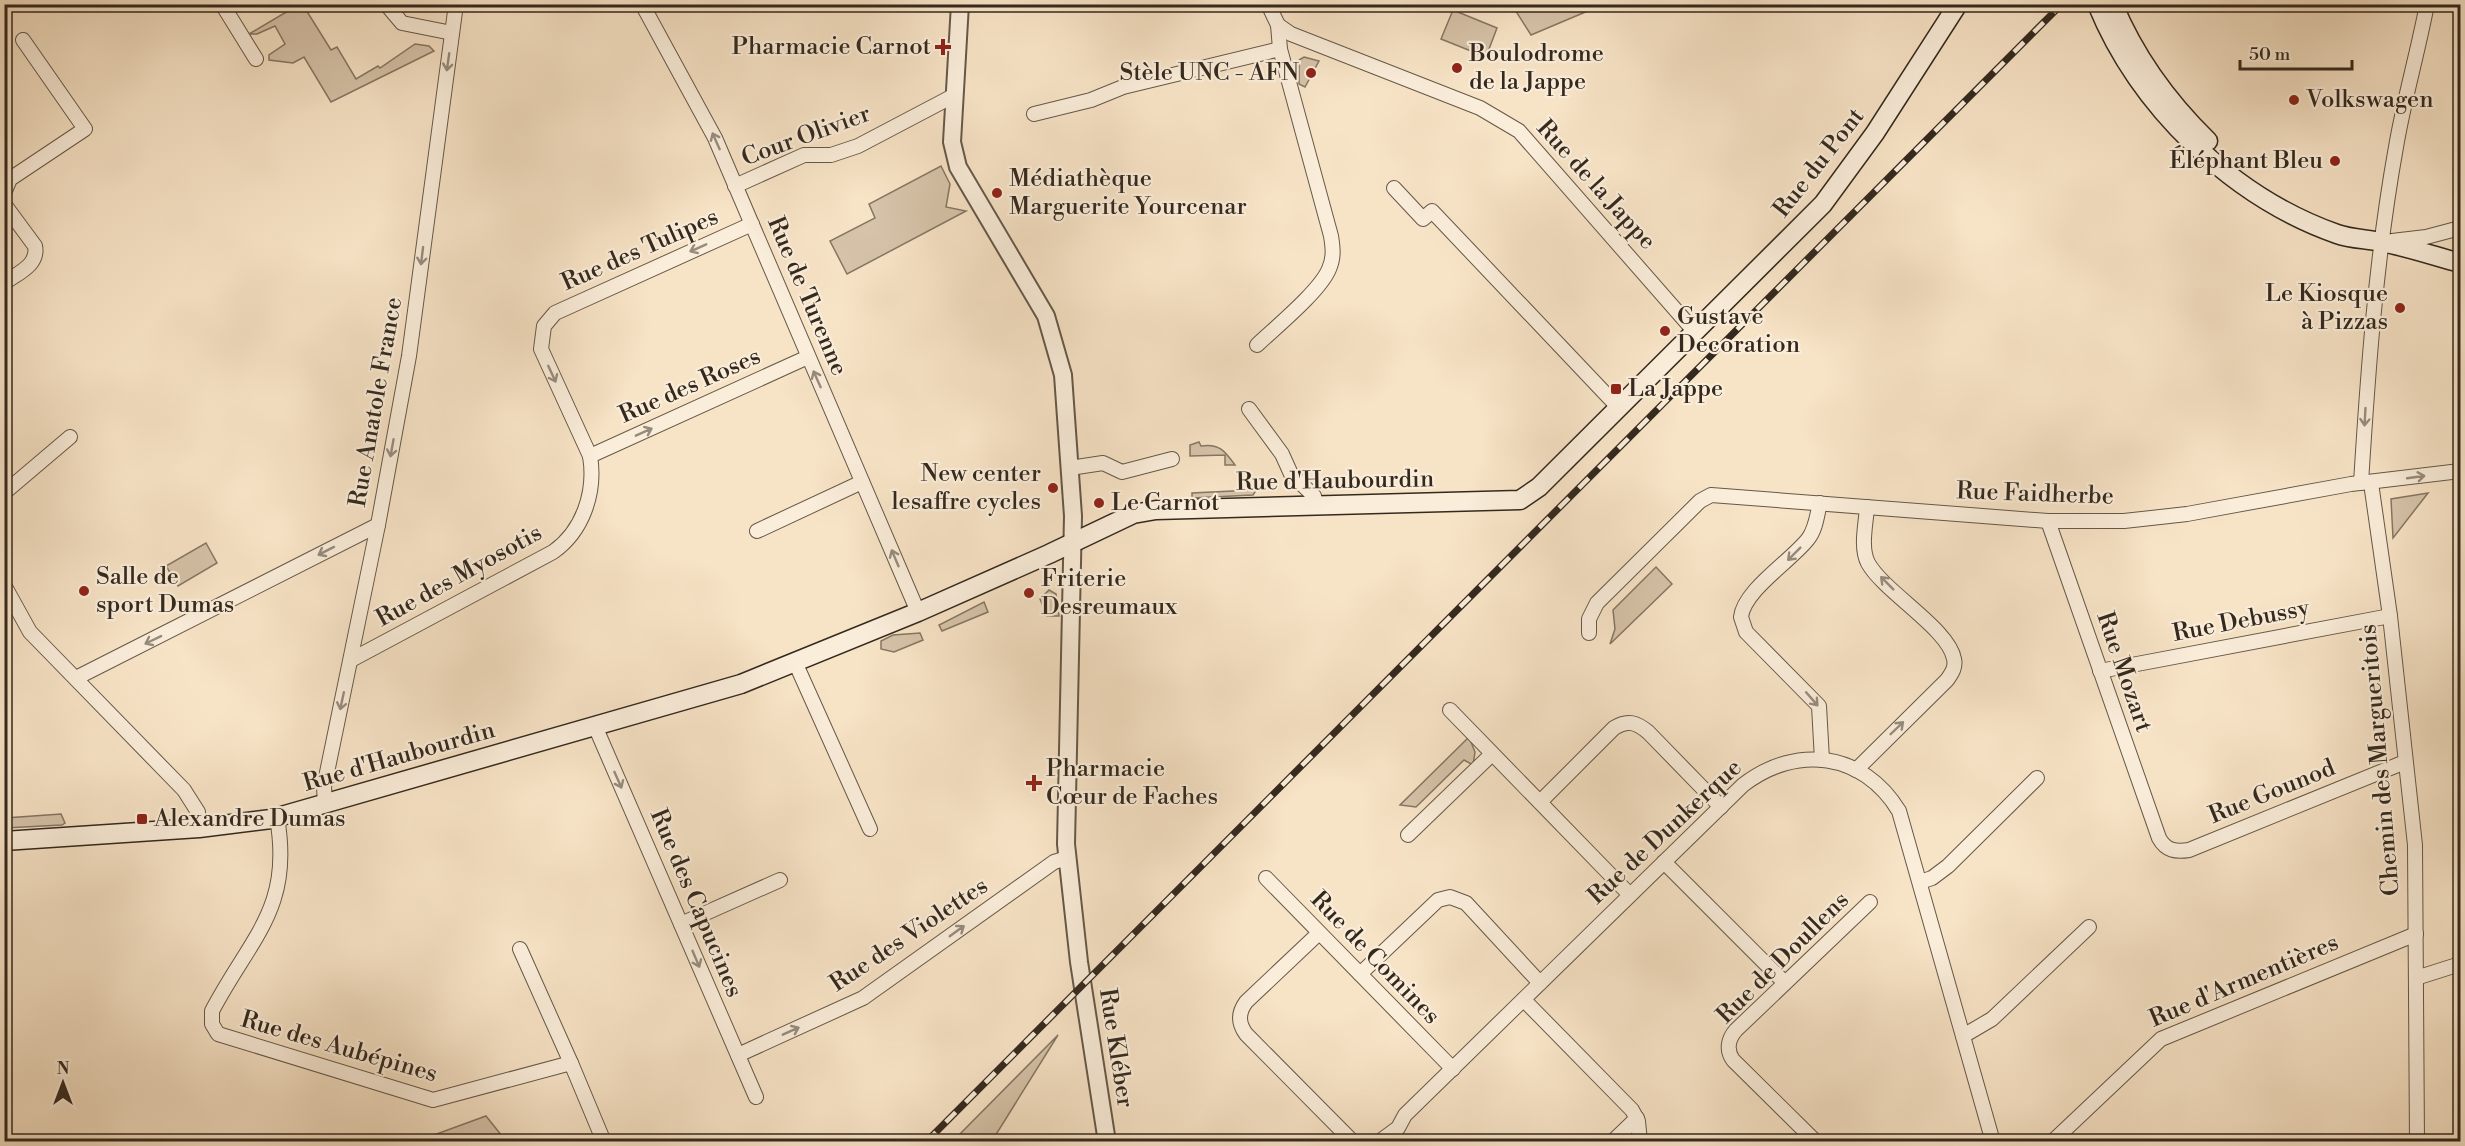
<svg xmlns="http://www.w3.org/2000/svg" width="2465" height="1146" font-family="'Libre Bodoni',serif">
<rect width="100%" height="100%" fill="#f7e3c6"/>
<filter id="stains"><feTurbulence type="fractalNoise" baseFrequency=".00333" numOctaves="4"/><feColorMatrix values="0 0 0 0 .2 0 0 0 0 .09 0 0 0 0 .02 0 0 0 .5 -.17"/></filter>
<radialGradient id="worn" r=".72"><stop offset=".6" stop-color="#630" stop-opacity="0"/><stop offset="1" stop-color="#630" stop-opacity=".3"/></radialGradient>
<g fill="#d6c3a9" stroke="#857664" stroke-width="1.5">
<path d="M298,5H303L331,50L337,47L356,79L378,66L380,68L415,44L429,46L434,51L331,102L304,57L293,63L269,60V55L285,44L275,26L257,34H249Z"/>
<path d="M1512,5H1602L1531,35Z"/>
<path d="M1453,10L1497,28L1486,57L1441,39Z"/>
<path d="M1304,57L1319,61L1305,87L1299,84V60Z"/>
<path d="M941,166L950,184L946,207L966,211L847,274L830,241L875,218L869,204Z"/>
<path d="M1199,442L1201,446C1219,443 1225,451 1235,465H1225V455L1190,456V445Z"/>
<path d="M1254,481L1257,489L1253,495L1192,498V493L1253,490Z"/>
<path d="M2428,493L2393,538L2391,499Z"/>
<path d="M206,543L217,563L178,586L166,566Z"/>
<path d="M1656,567L1672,584L1610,644L1615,629L1613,610Z"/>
<path d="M1049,590L1056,594L1059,616H1047L1040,599Z"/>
<path d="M984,602L988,612L942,631L939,625Z"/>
<path d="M920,633L923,640L894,652L881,649V641L893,635Z"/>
<path d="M1469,737L1475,752L1473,765L1464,760L1416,807L1400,805Z"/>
<path d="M61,814L65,823L62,825L5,828V818Z"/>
<path d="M1058,1035L992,1141H952H953Z"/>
<path d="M486,1116L506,1141H430L431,1136Z"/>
</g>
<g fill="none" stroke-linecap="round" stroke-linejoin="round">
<defs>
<g id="minor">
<path d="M222,4L256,59"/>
<path d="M386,4L402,23L452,33"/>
<path d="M642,4L715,138L918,612"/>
<path d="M1278,25L1291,34L1480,108L1519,131L1695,332"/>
<path d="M1034,114L1091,100L1123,87L1280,49"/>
<path d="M735,186L804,155H831L858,146L955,95"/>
<path d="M1394,188L1423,219L1432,211L1618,407"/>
<path d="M4,193L10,179L85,129L23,40"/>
<path d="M4,204L35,246C39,265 18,273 4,283"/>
<path d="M2392,241L2426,237L2460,228"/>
<path d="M1257,345C1276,327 1320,291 1329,269C1334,258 1333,248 1331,236L1280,49L1278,25L1268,4"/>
<path d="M1249,409L1282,454L1291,474L1314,496L1316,504"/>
<path d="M590,456L808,357"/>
<path d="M1070,468L1103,463L1122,472L1172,459"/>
<path d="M2361,483C2368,370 2376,258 2396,147C2404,99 2418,52 2427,4"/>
<path d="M2371,483L2390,616L2415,845L2417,1142"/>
<path d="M4,493L70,437"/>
<path d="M1820,503C1817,515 1816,529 1808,539C1791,561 1744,590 1741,617L1746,632L1819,706L1822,760"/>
<path d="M2048,521L2159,838C2166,851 2176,852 2189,850L2405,762"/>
<path d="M757,531L862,482"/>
<path d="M4,585L30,632L184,790L198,812L199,828"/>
<path d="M1589,633V619L1597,603L1700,501L1711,495L2048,521H2124L2187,514L2351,484L2460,471"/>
<path d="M351,660L553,552C583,531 596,492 590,456L541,349L544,326L555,313L752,224"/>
<path d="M795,662L870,829"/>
<path d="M2100,671L2390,616"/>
<path d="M76,678L378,525"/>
<path d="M1450,710L1630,895"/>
<path d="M595,726L756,1097"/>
<path d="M1856,770L1947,680C1952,673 1956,667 1954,659C1949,629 1884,592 1868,563C1860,547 1866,524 1867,507"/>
<path d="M1540,802L1614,728C1628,719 1637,723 1648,732L1721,807"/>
<path d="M325,803L324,787L378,525L409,356L456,4"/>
<path d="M277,818C293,908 251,937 212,1011V1024L218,1034L433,1100L571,1063L604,1142"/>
<path d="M1408,835L1492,754"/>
<path d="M1664,862L1784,982"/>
<path d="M1266,878L1453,1069"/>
<path d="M1920,882L1932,878L1948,866L2037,778"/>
<path d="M681,924L780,880"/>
<path d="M1319,933L1246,1002C1238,1013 1238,1023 1246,1034L1353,1142"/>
<path d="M520,949L571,1063"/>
<path d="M1360,974L1438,900L1450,897L1466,903L1540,983"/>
<path d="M2416,978L2460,964"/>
<path d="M1524,1000L1632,1110L1638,1121L1640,1142"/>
<path d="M1963,1036L1992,1019L2089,927"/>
<path d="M738,1055L863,998L1054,862L1067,858"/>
<path d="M1379,1142L1398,1128L1405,1115L1743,785C1796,744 1863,752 1899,811L1993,1142"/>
<path d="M1612,1142L1637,1118"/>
<path d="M1816,1142L1733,1060C1726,1050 1728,1039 1736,1030L1870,902"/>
<path d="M2052,1142L2161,1039L2416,934"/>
</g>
<path id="tertiary" d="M960,4L952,142L958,167L1046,316L1063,375L1073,516L1066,844L1079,962L1107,1142"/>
<g id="secondary">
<path d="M2097,4C2139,107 2232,197 2337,234C2351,239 2367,239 2381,242C2408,247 2434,256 2460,263"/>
<path d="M2113,4C2135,57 2168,102 2208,141"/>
<path d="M4,841L199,828L271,819L741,684L918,612L1049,554L1133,514L1156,510L1520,500L1539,487L1823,204L1875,133L1958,4"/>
</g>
</defs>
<use href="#minor" stroke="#655848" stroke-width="16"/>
<use href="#tertiary" stroke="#655848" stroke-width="20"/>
<use href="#secondary" stroke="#34291e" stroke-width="21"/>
<use href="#minor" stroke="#faedda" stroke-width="14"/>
<use href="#tertiary" stroke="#faedda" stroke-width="16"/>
<use href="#secondary" stroke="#faedda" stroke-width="18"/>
<defs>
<path id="rail" d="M926,1142L2062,4"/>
</defs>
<use href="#rail" stroke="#34291e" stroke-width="7"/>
<use href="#rail" stroke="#faedda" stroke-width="4.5" stroke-dasharray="14" stroke-linecap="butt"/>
</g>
<defs><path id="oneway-shaft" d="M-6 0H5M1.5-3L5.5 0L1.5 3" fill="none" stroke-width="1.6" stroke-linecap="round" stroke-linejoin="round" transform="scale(1.5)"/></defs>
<g stroke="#978b7c">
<use href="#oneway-shaft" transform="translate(448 62) rotate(98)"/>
<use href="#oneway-shaft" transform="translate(716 141) rotate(-114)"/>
<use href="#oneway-shaft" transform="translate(698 248) rotate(156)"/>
<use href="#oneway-shaft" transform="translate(422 256) rotate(97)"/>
<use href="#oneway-shaft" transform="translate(552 374) rotate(65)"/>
<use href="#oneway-shaft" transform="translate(817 379) rotate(-114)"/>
<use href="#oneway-shaft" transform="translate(2365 417) rotate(93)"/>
<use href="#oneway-shaft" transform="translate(644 432) rotate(-24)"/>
<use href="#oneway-shaft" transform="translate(392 448) rotate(100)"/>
<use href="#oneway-shaft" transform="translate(2416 477) rotate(-8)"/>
<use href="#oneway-shaft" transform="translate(326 551) rotate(153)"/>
<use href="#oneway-shaft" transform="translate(1794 554) rotate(135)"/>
<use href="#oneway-shaft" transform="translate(895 558) rotate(-113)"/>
<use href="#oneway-shaft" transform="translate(1887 583) rotate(-135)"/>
<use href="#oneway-shaft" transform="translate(153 640) rotate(154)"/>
<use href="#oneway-shaft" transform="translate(1812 699) rotate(49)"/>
<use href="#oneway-shaft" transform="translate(342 701) rotate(102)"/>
<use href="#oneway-shaft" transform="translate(1897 728) rotate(-44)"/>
<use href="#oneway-shaft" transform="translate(618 780) rotate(66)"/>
<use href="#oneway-shaft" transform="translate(957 931) rotate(-36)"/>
<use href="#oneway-shaft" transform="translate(696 959) rotate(67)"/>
<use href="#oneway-shaft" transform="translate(791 1031) rotate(-24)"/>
</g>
<g fill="#8f2418" stroke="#faedda" stroke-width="2">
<path d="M940 38h6v6h6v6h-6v6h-6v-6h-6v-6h6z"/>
<circle cx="1457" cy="68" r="6"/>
<circle cx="1311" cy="73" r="6"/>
<circle cx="2294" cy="100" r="6"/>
<circle cx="2335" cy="161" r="6"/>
<circle cx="997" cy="193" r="6"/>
<circle cx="2400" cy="308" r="6"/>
<circle cx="1665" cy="331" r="6"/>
<rect x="1610" y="383" width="12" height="12" rx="3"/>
<circle cx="1053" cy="488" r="6"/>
<circle cx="1099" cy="503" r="6"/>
<circle cx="84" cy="591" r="6"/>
<circle cx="1029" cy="593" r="6"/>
<path d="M1031 774h6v6h6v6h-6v6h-6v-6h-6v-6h6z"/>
<rect x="136" y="813" width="12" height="12" rx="3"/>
</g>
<g text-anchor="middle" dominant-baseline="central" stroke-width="4.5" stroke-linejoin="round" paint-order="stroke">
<g font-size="24" fill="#34291e" stroke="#faedda" text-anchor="start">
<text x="931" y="47" text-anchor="end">Pharmacie Carnot</text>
<text x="1469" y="54">Boulodrome<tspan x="1469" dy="28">de la Jappe</tspan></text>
<text x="1299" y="73" text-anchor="end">Stèle UNC - AFN</text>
<text x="2306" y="100">Volkswagen</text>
<text x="2323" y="161" text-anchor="end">Éléphant Bleu</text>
<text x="1009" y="179">Médiathèque<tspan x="1009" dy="28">Marguerite Yourcenar</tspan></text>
<text x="2388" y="294" text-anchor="end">Le Kiosque<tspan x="2388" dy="28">à Pizzas</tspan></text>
<text x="1677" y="317">Gustave<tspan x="1677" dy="28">Decoration</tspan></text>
<text x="1628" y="389">La Jappe</text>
<text x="1041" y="474" text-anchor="end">New center<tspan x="1041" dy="28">lesaffre cycles</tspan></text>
<text x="1111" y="503">Le Carnot</text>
<text x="96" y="577">Salle de<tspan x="96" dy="28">sport Dumas</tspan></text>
<text x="1041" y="579">Friterie<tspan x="1041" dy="28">Desreumaux</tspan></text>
<text x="1046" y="769">Pharmacie<tspan x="1046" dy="28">Cœur de Faches</tspan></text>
<text x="154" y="819">Alexandre Dumas</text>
</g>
<g font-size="24" fill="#34291e" stroke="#faedda">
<text transform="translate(806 136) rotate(-20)">Cour Olivier</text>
<text transform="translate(1819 163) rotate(-52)">Rue du Pont</text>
<text transform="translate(1596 185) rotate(48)">Rue de la Jappe</text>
<text transform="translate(640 250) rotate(-24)">Rue des Tulipes</text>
<text transform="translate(807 296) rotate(67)">Rue de Turenne</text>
<text transform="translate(690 386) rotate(-24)">Rue des Roses</text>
<text transform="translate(376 402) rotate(-80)">Rue Anatole France</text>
<text transform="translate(1335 481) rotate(-1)">Rue d'Haubourdin</text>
<text transform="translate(2035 494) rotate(2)">Rue Faidherbe</text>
<text transform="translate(459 576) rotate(-29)">Rue des Myosotis</text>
<text transform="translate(2241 621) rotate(-11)">Rue Debussy</text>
<text transform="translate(2124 672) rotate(71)">Rue Mozart</text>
<text transform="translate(399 757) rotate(-16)">Rue d'Haubourdin</text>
<text transform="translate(2380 760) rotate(-95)">Chemin des Margueritois</text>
<text transform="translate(2272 792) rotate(-22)">Rue Gounod</text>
<text transform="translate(1665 832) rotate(-43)">Rue de Dunkerque</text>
<text transform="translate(696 903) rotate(67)">Rue des Capucines</text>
<text transform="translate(909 935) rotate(-34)">Rue des Violettes</text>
<text transform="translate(1375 958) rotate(46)">Rue de Comines</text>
<text transform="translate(1783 958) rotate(-45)">Rue de Doullens</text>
<text transform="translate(2244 981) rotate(-23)">Rue d'Armentières</text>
<text transform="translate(339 1047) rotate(16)">Rue des Aubépines</text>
<text transform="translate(1116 1048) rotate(81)">Rue Kléber</text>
</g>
</g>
<rect width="2465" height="1146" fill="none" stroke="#f7e3c6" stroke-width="24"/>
<rect x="6" y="6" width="2453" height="1134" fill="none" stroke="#34291e" stroke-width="3"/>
<rect x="12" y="12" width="2441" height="1122" fill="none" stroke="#34291e" stroke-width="1.5"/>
<g transform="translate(63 1083)" stroke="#faedda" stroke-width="4.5" paint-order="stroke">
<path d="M0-4.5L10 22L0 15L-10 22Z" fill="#34291e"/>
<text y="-9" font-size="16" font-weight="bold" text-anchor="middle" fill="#34291e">N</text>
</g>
<path d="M2240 60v9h112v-9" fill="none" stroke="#34291e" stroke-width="3"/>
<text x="2249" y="60" font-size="18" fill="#34291e" stroke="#faedda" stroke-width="4.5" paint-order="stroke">50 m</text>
<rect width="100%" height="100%" filter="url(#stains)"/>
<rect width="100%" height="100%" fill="url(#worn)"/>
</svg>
